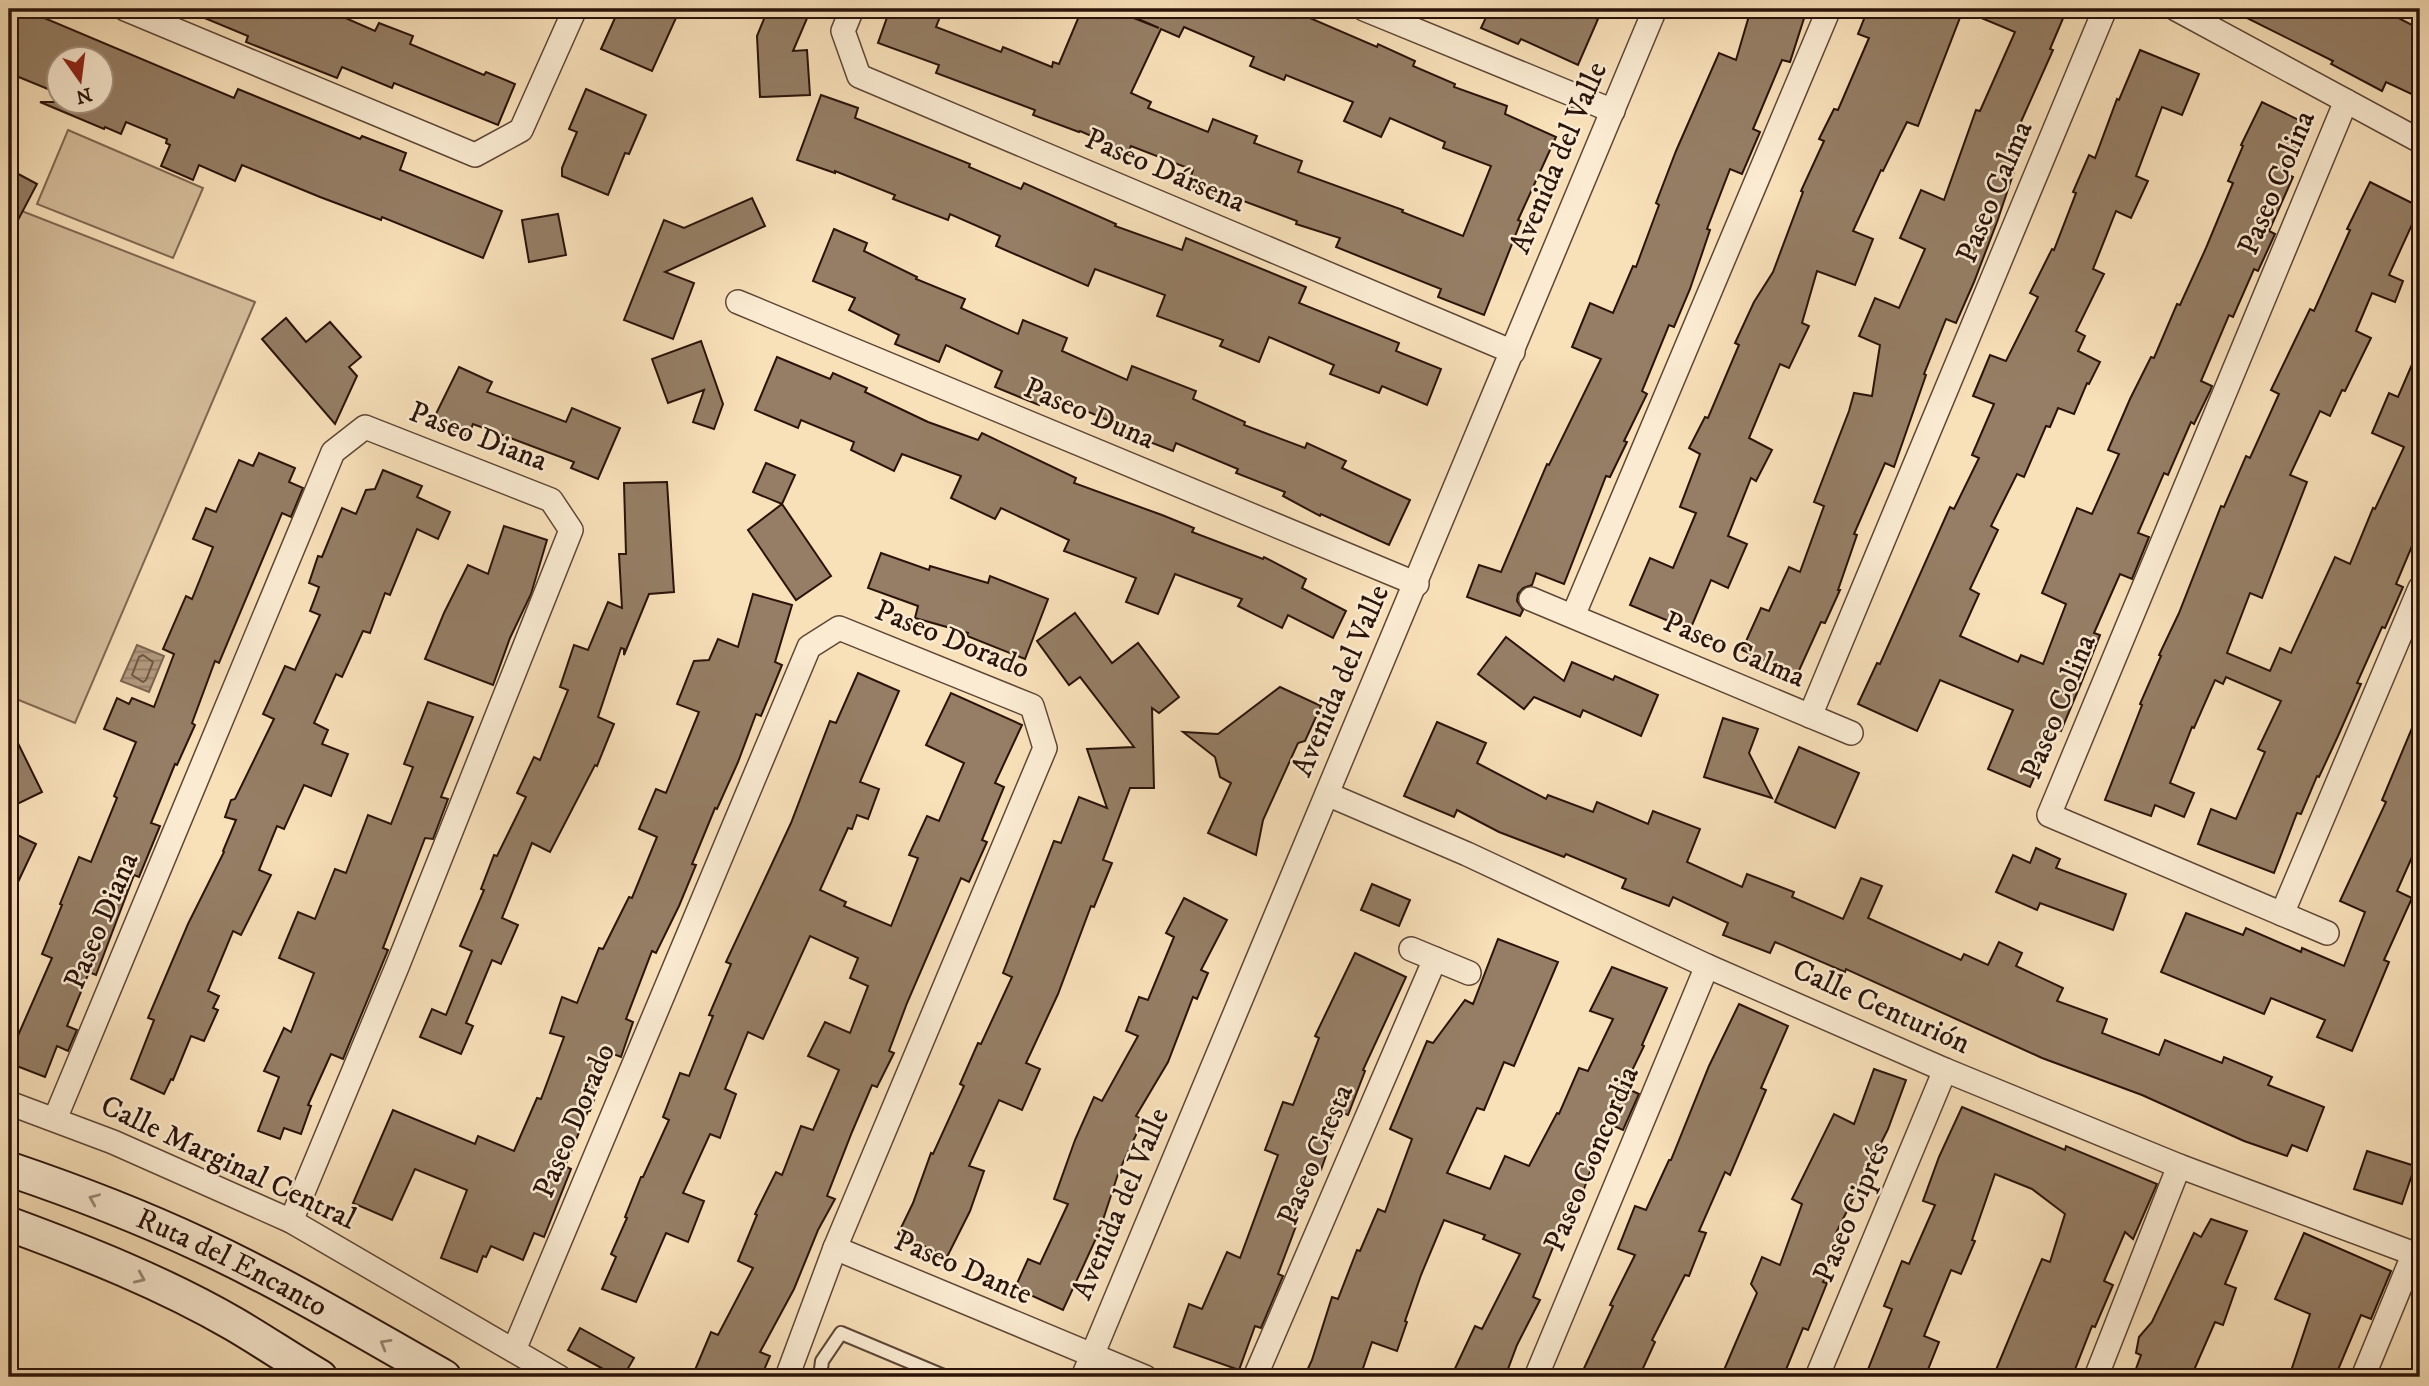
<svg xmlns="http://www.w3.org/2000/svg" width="2429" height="1386" font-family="'IM FELL DW Pica',serif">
<defs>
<pattern id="water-rules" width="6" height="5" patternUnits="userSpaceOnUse" patternTransform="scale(1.75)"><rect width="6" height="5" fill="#b29a7e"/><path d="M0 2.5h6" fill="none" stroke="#917c65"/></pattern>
</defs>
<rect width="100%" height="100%" fill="#f8e0b9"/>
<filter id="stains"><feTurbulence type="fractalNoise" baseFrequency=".00286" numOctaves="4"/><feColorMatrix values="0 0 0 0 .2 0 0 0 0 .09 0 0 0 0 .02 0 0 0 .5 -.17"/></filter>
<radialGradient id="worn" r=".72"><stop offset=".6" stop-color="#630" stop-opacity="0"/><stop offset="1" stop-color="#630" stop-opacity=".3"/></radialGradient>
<g fill="#d5bd9b" stroke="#806852" stroke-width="2">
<path d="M68,130L203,188L173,258L37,204Z"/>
<path d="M9,206L255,302L75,723L9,696Z"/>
</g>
<path fill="url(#water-rules)" stroke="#7c6450" stroke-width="2" d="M137,645L164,656L149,692L121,681Z"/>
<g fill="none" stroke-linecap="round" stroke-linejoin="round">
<path stroke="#6e5644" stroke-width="2" d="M143,655L153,662L146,680L143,682L132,675L139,657Z"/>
</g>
<g fill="#957e65" stroke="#2a130a" stroke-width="2" fill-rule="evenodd">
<path d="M9,9H23L234,98L238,89L360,139L362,136L406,153L400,170L502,211L483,258L382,217L381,220L320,197L242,165L235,181L199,165L193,180L161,166L170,145L166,143L167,139L126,122L121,134L105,127L104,129L40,102H102V60H60V94L9,73Z"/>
<path d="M183,9H325L375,31L379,23L413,36L410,44L484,75L486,72L515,84L498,125L394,83L392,88L342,67L337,78L246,42L248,36Z"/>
<path d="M619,9H680L652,71L601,49Z"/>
<path d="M768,9H811L793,51L807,50L810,95L760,97L757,36Z"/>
<path d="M890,9H943L936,27L1001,52L1003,47L1052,67L1053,62L1059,64L1082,9H1111L1159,28L1115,9H1289L1377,47L1378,44L1415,61L1413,66L1455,84L1454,87L1507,106L1505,114L1556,137L1518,220L1521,221L1484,315L1438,297L1441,289L1336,247L1340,238L1296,224L1297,221L1233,197L1232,201L1188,185L1193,170L1131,146L1128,152L1080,131L1079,132L1033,115L1035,110L936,73L939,65L878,43ZM1184,27L1254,57L1250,66L1284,80L1286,75L1353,102L1344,121L1381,137L1390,118L1445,142L1443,148L1491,166L1463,236L1402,212L1403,210L1298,172L1302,161L1254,143L1257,136L1213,119L1208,132L1148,108L1151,102L1131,93L1161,29L1179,37Z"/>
<path d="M1490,9H1575L1598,19L1578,65L1521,39L1518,44L1481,28Z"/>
<path d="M1751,9H1807L1790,62L1782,60L1753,129L1760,132L1742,174L1730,169L1707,229L1710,230L1690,289L1674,327L1669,325L1642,391L1647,394L1624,441L1627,442L1610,477L1606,476L1564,584L1536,573L1532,585L1523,588L1518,594L1517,601L1523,610L1520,616L1467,597L1479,565L1501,572L1547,464L1549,465L1601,359L1572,347L1590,303L1613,313L1633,266L1636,267L1659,205L1656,203L1676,151L1719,53L1736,60Z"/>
<path d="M1868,9H1946L1961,15L1918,126L1907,122L1883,171L1881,170L1853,231L1873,239L1855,285L1817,271L1802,323L1809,326L1789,368L1780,364L1749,438L1772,450L1756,481L1751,478L1728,536L1747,544L1728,588L1711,580L1690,630L1630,605L1650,558L1673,568L1696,513L1680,507L1700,454L1689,448L1705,417L1708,418L1739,345L1735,343L1754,302L1773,272L1803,192L1801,191L1824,141L1819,139L1834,109L1838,110L1869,38L1858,34Z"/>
<path d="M1960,9H2067L2050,49L2053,50L2020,124L2029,127L1997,222L1974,282L1956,323L1946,319L1924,374L1926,375L1894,467L1885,463L1854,534L1857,535L1838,590H1840L1825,623L1821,622L1797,675L1742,650L1761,608L1769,611L1789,567L1800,572L1824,506L1814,502L1849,411L1854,393L1872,396L1880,345L1859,336L1875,298L1899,308L1925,249L1900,238L1921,190L1944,200L1976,110L1980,111L2015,32Z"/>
<path d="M2229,9H2381L2420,29V98L2386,82L2382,91L2331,64L2333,61Z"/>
<path d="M2140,50L2199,74L2182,115L2162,107L2136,176L2148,181L2131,218L2116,211L2093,269L2104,274L2076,331L2085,336L2078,351L2100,362L2089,384L2087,383L2074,414L2058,408L2050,427L2046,426L2024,477L2017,474L1991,526L1998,530L1970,589L1979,594L1960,636L2018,662L2021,655L2043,664L2066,604L2042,593L2077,508L2092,514L2119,454L2108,450L2130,399L2151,357L2154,358L2177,304L2180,305L2206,248L2233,183L2228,181L2243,146L2241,145L2262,102L2311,126L2287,174L2293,177L2269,231L2275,234L2258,271L2254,269L2233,317L2229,315L2201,381L2212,386L2210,391L2194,424L2191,422L2168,475L2164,473L2138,533L2149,537L2132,579L2120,574L2094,633L2100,635L2082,681L2061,731L2055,728L2030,787L1988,769L2013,710L1940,680L1917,731L1858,704L1877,663L1880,664L1950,507L1954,509L1979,458L1972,455L1994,404L1973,396L1990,355L2006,361L2038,297L2030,293L2052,249L2054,250L2076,193L2073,192L2089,155L2095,158L2117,99L2119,100Z"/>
<path d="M586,89L646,115L629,154L625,153L608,195L562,176V168L577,132L569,129Z"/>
<path d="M821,95L858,108L855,118L970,164L969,167L1021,189L1024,183L1116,224L1115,226L1182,250L1186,238L1306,287L1299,303L1399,343L1396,351L1441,369L1427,405L1382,386L1379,393L1330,374L1334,365L1269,337L1259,362L1220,346L1223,340L1157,316L1165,295L1095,269L1088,286L996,246L1000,236L950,214L948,220L893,199L895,195L835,171V173L797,160Z"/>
<path d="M9,169L37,184L9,237Z"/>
<path d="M2370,182L2420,207L2389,275L2403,281L2395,302L2372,293L2356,331L2371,338L2345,391L2342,390L2330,416L2320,411L2290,475L2307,482L2262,598L2250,593L2227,653L2270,671L2280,648L2291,653L2335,557L2350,564L2373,508L2375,509L2404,447L2372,433L2389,393L2398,397L2420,346V527L2396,584L2403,587L2385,628L2382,627L2357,683L2361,684L2338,736L2319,777L2317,776L2301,814L2297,813L2274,873L2198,844L2211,809L2236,819L2265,752L2258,749L2281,701L2226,677L2223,684L2215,680L2194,728L2192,727L2170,783L2194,793L2184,817L2155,805L2151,816L2105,800L2142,705L2140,704L2161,656L2159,655L2179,613L2221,506L2224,507L2246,456L2250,458L2279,394L2271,390L2310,309L2314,311L2350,230L2347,229Z"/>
<path d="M752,198L765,226L665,272L694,283L673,339L624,320L664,220L684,228Z"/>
<path d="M558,214L566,255L529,262L522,220Z"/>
<path d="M834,229L867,243L864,251L917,277L916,279L965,299L961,308L1018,334L1023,320L1067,338L1062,351L1127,380L1132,366L1196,391L1193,399L1245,422L1244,425L1305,448L1307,443L1346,461L1342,468L1410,500L1389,545L1321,514L1320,516L1283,496L1285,492L1236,473L1238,469L1176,443L1173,451L1108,426L1110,421L1044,393L1039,405L995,387L1002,371L946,345L939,362L895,344L899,335L849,310L855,298L813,281Z"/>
<path d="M286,318L306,342L330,322L361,357L349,367L357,376L335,424L262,339Z"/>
<path d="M701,341L723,404L714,429L693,422L704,390L668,403L652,359Z"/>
<path d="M777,357L830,379L833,373L867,388L865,392L928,422L978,440L982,433L1076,478L1074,483L1162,515L1194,528L1192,532L1263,559L1264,557L1306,579L1302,588L1346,611L1333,638L1288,615L1282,628L1238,606L1242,599L1175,574L1158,614L1126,602L1136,578L1064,551L1069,540L1001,508L995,519L951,498L961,476L902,454L894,471L851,450L854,442L801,420L798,428L755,410Z"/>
<path d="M459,367L492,382L487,392L566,422L572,408L620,428L598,479L571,468L574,462L473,424L468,437L432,422Z"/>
<path d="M259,453L295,468L289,482L303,488L291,517L282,513L219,663L215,661L192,723L195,725L177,765L175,764L151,823L160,826L139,877L134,875L96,975L89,972L67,1026L77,1030L68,1051L57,1046L45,1077L9,1063V1056L52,958L42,954L62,905L60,904L79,857L91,862L117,798L114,796L136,742L104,729L117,698L129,704L132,698L154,707L174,654L163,649L186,596L192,599L213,547L193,539L206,508L216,512L239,460L253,466Z"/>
<path d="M766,463L795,475L782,504L753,492Z"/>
<path d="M383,470L422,486L417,497L450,512L438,539L417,529L390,595L385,593L370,633L363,631L342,677L336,674L314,723L328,730L322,744L348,754L331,796L304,785L284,829L277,826L259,870L271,875L241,935L233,931L208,991L219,996L213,1008L218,1010L204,1041L191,1036L173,1080L171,1079L164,1094L131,1079L154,1020L148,1018L188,924L224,852L223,851L236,820L225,817L231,800L235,799L274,719L263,714L285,666L295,670L320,615L310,611L319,587L309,583L318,556L322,557L342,508L356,514L366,490L375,489Z"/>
<path d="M667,482L674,592L649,594L624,655V649L621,648L598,717L614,724L597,766L595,765L550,852L532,843L502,918L518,925L501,964L492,960L466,1023L473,1026L461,1054L420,1037L432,1009L446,1015L472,951L460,946L484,890L481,889L494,855L497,856L526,797L517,793L534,757L540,760L568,690L560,687L574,645L588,650L608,602L622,608L619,554H626L624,483Z"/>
<path d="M782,504L831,576L796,600L748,530Z"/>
<path d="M504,526L547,540L531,594L510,638L493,685L425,659L444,613L468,565L488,574Z"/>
<path d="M881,553L929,570L930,566L988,583L990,576L1048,599L1025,659L967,636L968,633L915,618L918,606L868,588Z"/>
<path d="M753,594L792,605L775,662L782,665L761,716L756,714L738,762L717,809L715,808L692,864L696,865L679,906L656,953L652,951L626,1019L633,1022L621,1057L611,1053L590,1111H588L565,1166L571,1169L544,1237L534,1233L523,1260L491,1246L486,1257L483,1256L477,1272L441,1258L467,1190L415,1169L392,1220L353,1203L393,1110L475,1144L478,1136L514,1151L537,1098L541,1099L564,1037L550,1033L562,997L577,1003L599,948L603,949L629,897L632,898L657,837L639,829L656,789L666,793L699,712L677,704L694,661L709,660L718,639L738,647Z"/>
<path d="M1075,613L1112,663L1138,643L1179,697L1159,713L1152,708L1154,788H1130L1103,860L1112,863L1094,907L1091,906L1058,994L1026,1063L1040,1069L1022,1110L999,1100L969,1166L984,1171L970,1211L947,1257L898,1234L913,1203L931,1153L933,1154L964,1086L960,1084L978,1043L981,1044L1012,977L1003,973L1054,841L1061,843L1079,797L1107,808L1087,749L1134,747L1080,677L1069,685L1037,641Z"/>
<path d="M1506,637L1564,681L1572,662L1613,680L1615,676L1658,695L1641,736L1583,710L1580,717L1534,697L1524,709L1478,674Z"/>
<path d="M858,673L899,691L860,782L879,789L868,819L857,815L852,829L848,828L820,890L846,902L844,906L891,926L918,858L909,855L927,816L939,821L964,763L926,745L951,693L1022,725L995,783L1004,787L982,840L987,842L969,882L961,878L907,1003L889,1051L894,1053L877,1087L872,1085L852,1132L827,1196L835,1199L818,1230L794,1289L760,1352L770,1356L761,1377H692L711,1332L718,1335L753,1268L738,1261L757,1215L755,1214L776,1172L782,1175L801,1126L813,1130L839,1070L808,1056L825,1022L850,1033L868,986L850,978L858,958L810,936L763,1039L748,1032L725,1089L736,1094L720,1138L710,1134L683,1193L704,1201L688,1242L666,1233L636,1302L602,1289L616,1257L611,1254L627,1218L625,1217L641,1177H643L669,1120L663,1117L680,1073L689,1076L713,1016L709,1015L731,964L726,962L791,823L830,721L836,723Z"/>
<path d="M1280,687L1321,706L1305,741L1298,743L1263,820L1256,855L1208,833L1231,783L1220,777L1215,757L1183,732L1218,734Z"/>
<path d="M428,702L473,717L441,797L448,799L433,839L425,838L383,948L388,950L343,1059L331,1054L308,1105L311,1106L301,1134L284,1128L280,1139L258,1131L279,1077L264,1071L284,1028L291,1032L314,973L279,958L298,912L315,919L335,869L346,873L368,815L391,824L413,767L404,764Z"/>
<path d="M2420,709V839L2397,891L2412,898L2384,960L2389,962L2352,1051L2317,1037L2325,1020L2271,998L2264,1014L2161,972L2186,913L2243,935L2246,928L2301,952L2302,948L2344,966L2365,912L2340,901L2386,802L2382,800Z"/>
<path d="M1723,718L1758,729L1749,753L1772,798L1704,777Z"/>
<path d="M1437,722L1486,743L1477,763L1546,799L1548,795L1593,812L1597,802L1648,824L1653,811L1700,829L1687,862L1742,887L1747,874L1794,892L1792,897L1843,919L1861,878L1882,886L1868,918L1961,960L1964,954L1988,965L1999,942L2022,953L2016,966L2063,988L2057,1001L2107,1019L2102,1033L2159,1055L2165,1040L2222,1063L2224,1057L2272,1077L2268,1085L2324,1107L2307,1151L2292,1145L2287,1156L2244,1141L2142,1095L2042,1058L1846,969L1845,972L1775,942L1770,953L1723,935L1728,923L1673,897L1669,906L1622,888L1626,879L1566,854L1564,857L1499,832L1457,810L1454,817L1404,796Z"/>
<path d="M9,725L42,792L9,808Z"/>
<path d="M1799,747L1859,773L1835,828L1775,802Z"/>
<path d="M9,831L36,844L9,901Z"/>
<path d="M2036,848L2060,859L2056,868L2126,894L2113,930L2040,903L2037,910L1996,892L2013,855L2030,863Z"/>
<path d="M1372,884L1410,900L1399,926L1361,910Z"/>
<path d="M1184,898L1227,920L1201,970L1208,973L1197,999L1193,997L1168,1062L1136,1116L1143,1120L1119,1171L1099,1232L1063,1310L1015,1288L1028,1259L1040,1264L1068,1204L1054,1199L1075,1140L1094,1097L1102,1101L1138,1036L1126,1031L1139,997L1148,1000L1174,937L1166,933Z"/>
<path d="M1498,939L1558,962L1514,1066L1504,1062L1484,1110L1477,1108L1447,1173L1490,1189L1505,1156L1529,1166L1557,1113L1559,1114L1579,1068L1588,1071L1613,1019L1590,1011L1612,967L1667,988L1642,1045L1644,1046L1624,1087L1639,1094L1623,1130L1607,1123L1584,1189L1566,1232L1560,1230L1533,1297L1540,1300L1517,1345L1505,1377H1451L1475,1326L1482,1329L1520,1254L1483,1239L1485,1235L1444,1220L1421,1275L1405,1321L1407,1322L1397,1351L1372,1342L1360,1377H1304L1312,1360L1332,1297L1338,1299L1357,1250L1360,1251L1378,1209L1385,1212L1412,1139L1390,1129L1427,1041L1433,1043L1465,1000L1473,1004Z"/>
<path d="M1355,953L1406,977L1363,1070L1365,1071L1348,1115L1341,1112L1321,1170L1314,1167L1292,1224L1296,1226L1278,1274L1283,1276L1261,1328L1255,1326L1239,1370L1174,1347L1189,1304L1202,1309L1227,1252L1240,1258L1278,1155L1265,1150L1283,1102L1293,1105L1319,1038L1315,1036Z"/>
<path d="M1739,1004L1788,1026L1761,1088L1766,1090L1730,1175L1725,1172L1699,1231L1706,1233L1689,1276L1685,1275L1652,1340L1655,1342L1639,1377H1580L1613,1306L1610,1305L1635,1255L1618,1249L1635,1206L1646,1210L1669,1160H1671L1709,1066Z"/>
<path d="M1874,1069L1906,1080L1888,1129L1836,1233L1841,1235L1823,1282L1827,1283L1808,1330L1803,1328L1783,1377H1721L1757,1293L1751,1284L1762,1257L1780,1265L1802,1204L1792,1199L1834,1114L1854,1124Z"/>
<path d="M1962,1107L2065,1150L2066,1146L2157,1184L2133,1239L2125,1232L2104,1281L2113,1285L2095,1327L2092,1326L2072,1377H1993L2042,1259L2050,1262L2065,1214L2032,1189L1995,1174L1972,1240L1975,1241L1961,1274L1951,1270L1924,1336L1939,1342L1925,1377H1865L1892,1309L1884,1306L1902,1261L1909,1264L1935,1205L1923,1201L1939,1157Z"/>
<path d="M2367,1151L2415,1166L2402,1204L2354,1189Z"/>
<path d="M2211,1219L2247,1231L2225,1284L2236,1288L2223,1325L2215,1322L2191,1377H2133L2141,1355L2136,1353L2139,1337L2152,1322L2194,1233L2201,1237Z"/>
<path d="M2304,1233L2391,1271L2371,1319L2361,1315L2335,1377H2289L2310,1314L2275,1299Z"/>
<path d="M580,1328L634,1358L623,1377H618L568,1350Z"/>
</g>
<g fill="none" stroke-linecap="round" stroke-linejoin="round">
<defs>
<path id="service" d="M820,1377L822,1361L841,1333L946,1377"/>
<g id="minor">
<path d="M125,9L475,155L521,130L575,9"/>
<path d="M852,9L843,31L859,76L1513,352"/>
<path d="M1364,9L1613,111"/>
<path d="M2176,9L2420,141"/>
<path d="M738,302L1417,584"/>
<path d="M1531,599L1851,733"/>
<path d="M1573,616L1829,9"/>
<path d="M1810,716L2105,9"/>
<path d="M1327,794L1467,854L1707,966L1945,1070L2179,1166L2420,1256"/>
<path d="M2282,914L2420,588"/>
<path d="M2327,933L2049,815L2346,101"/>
<path d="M1411,949L1469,973"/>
<path d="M9,1103L113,1142L291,1221L559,1377"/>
<path d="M55,1119L333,452L365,427L551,500L571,530L397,967L291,1221"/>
<path d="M835,1248L1145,1377"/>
<path d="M514,1350L809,647L839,628L1032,706L1045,748L835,1248L787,1377"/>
<path d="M1083,1377L1655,9"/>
<path d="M1255,1377L1435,959"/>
<path d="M1536,1377L1707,966"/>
<path d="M1817,1377L1945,1070"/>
<path d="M2096,1377L2179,1166"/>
<path d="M2363,1377L2414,1253"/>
</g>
<g id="secondary">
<path id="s1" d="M9,1169C74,1191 139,1216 201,1245C285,1284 364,1332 444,1377"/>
<path d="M9,1224C85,1252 163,1283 234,1324C263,1341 291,1360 320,1377"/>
</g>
</defs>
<use href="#service" stroke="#5e4636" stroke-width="16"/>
<use href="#minor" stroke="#5e4636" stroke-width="26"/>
<use href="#secondary" stroke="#2a130a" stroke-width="37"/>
<use href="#service" stroke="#faebd2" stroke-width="12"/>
<use href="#minor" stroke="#faebd2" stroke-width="23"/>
<use href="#secondary" stroke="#faebd2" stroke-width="33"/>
</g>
<defs><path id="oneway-chevron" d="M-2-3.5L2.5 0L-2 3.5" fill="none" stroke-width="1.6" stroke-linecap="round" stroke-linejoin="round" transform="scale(1.75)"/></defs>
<g stroke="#9c8a78">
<use href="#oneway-chevron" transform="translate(94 1199) rotate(-157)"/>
<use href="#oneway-chevron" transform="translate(140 1278) rotate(24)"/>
<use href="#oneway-chevron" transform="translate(385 1344) rotate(-150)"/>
</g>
<g text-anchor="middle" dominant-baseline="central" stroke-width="5" stroke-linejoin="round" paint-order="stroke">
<g font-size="30" fill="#2a130a" stroke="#faebd2">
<text transform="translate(1559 158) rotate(-67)">Avenida del Valle</text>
<text transform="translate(1165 171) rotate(23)">Paseo Dársena</text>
<text transform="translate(2277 183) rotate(-67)">Paseo Colina</text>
<text transform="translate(1995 192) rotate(-67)">Paseo Calma</text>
<text transform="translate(1089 414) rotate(23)">Paseo Duna</text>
<text transform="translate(478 437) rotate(21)">Paseo Diana</text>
<text transform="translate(952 640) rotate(22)">Paseo Dorado</text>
<text transform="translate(1734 650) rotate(23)">Paseo Calma</text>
<text transform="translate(1341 681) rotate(-67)">Avenida del Valle</text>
<text transform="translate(2059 707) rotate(-68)">Paseo Colina</text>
<text transform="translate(102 921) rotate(-67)">Paseo Diana</text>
<text transform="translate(1881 1007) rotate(24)">Calle Centurión</text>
<text transform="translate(575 1121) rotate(-67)">Paseo Dorado</text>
<text transform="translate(1316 1155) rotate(-67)">Paseo Cresta</text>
<text transform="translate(1592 1159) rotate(-67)">Paseo Concordia</text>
<text transform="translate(228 1163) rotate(25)">Calle Marginal Central</text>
<text transform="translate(1121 1204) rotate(-67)">Avenida del Valle</text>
<text transform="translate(1852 1212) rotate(-67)">Paseo Ciprés</text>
<text stroke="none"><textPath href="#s1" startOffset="242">Ruta del Encanto</textPath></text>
<text transform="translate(963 1268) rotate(23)">Paseo Dante</text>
</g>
</g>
<rect width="2429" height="1386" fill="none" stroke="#f8e0b9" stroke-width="35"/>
<rect x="10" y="10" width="2408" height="1365" fill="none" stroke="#2a130a" stroke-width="3.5"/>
<rect x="18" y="18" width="2394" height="1351" fill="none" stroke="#2a130a" stroke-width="2"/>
<g transform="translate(80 80) rotate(166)"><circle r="33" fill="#faebd2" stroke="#a79582" stroke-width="2"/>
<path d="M0-5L12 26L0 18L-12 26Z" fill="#8f2418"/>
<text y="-10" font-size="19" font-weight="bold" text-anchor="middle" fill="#2a130a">N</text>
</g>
<rect width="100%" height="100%" filter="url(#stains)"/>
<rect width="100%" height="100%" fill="url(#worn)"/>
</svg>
